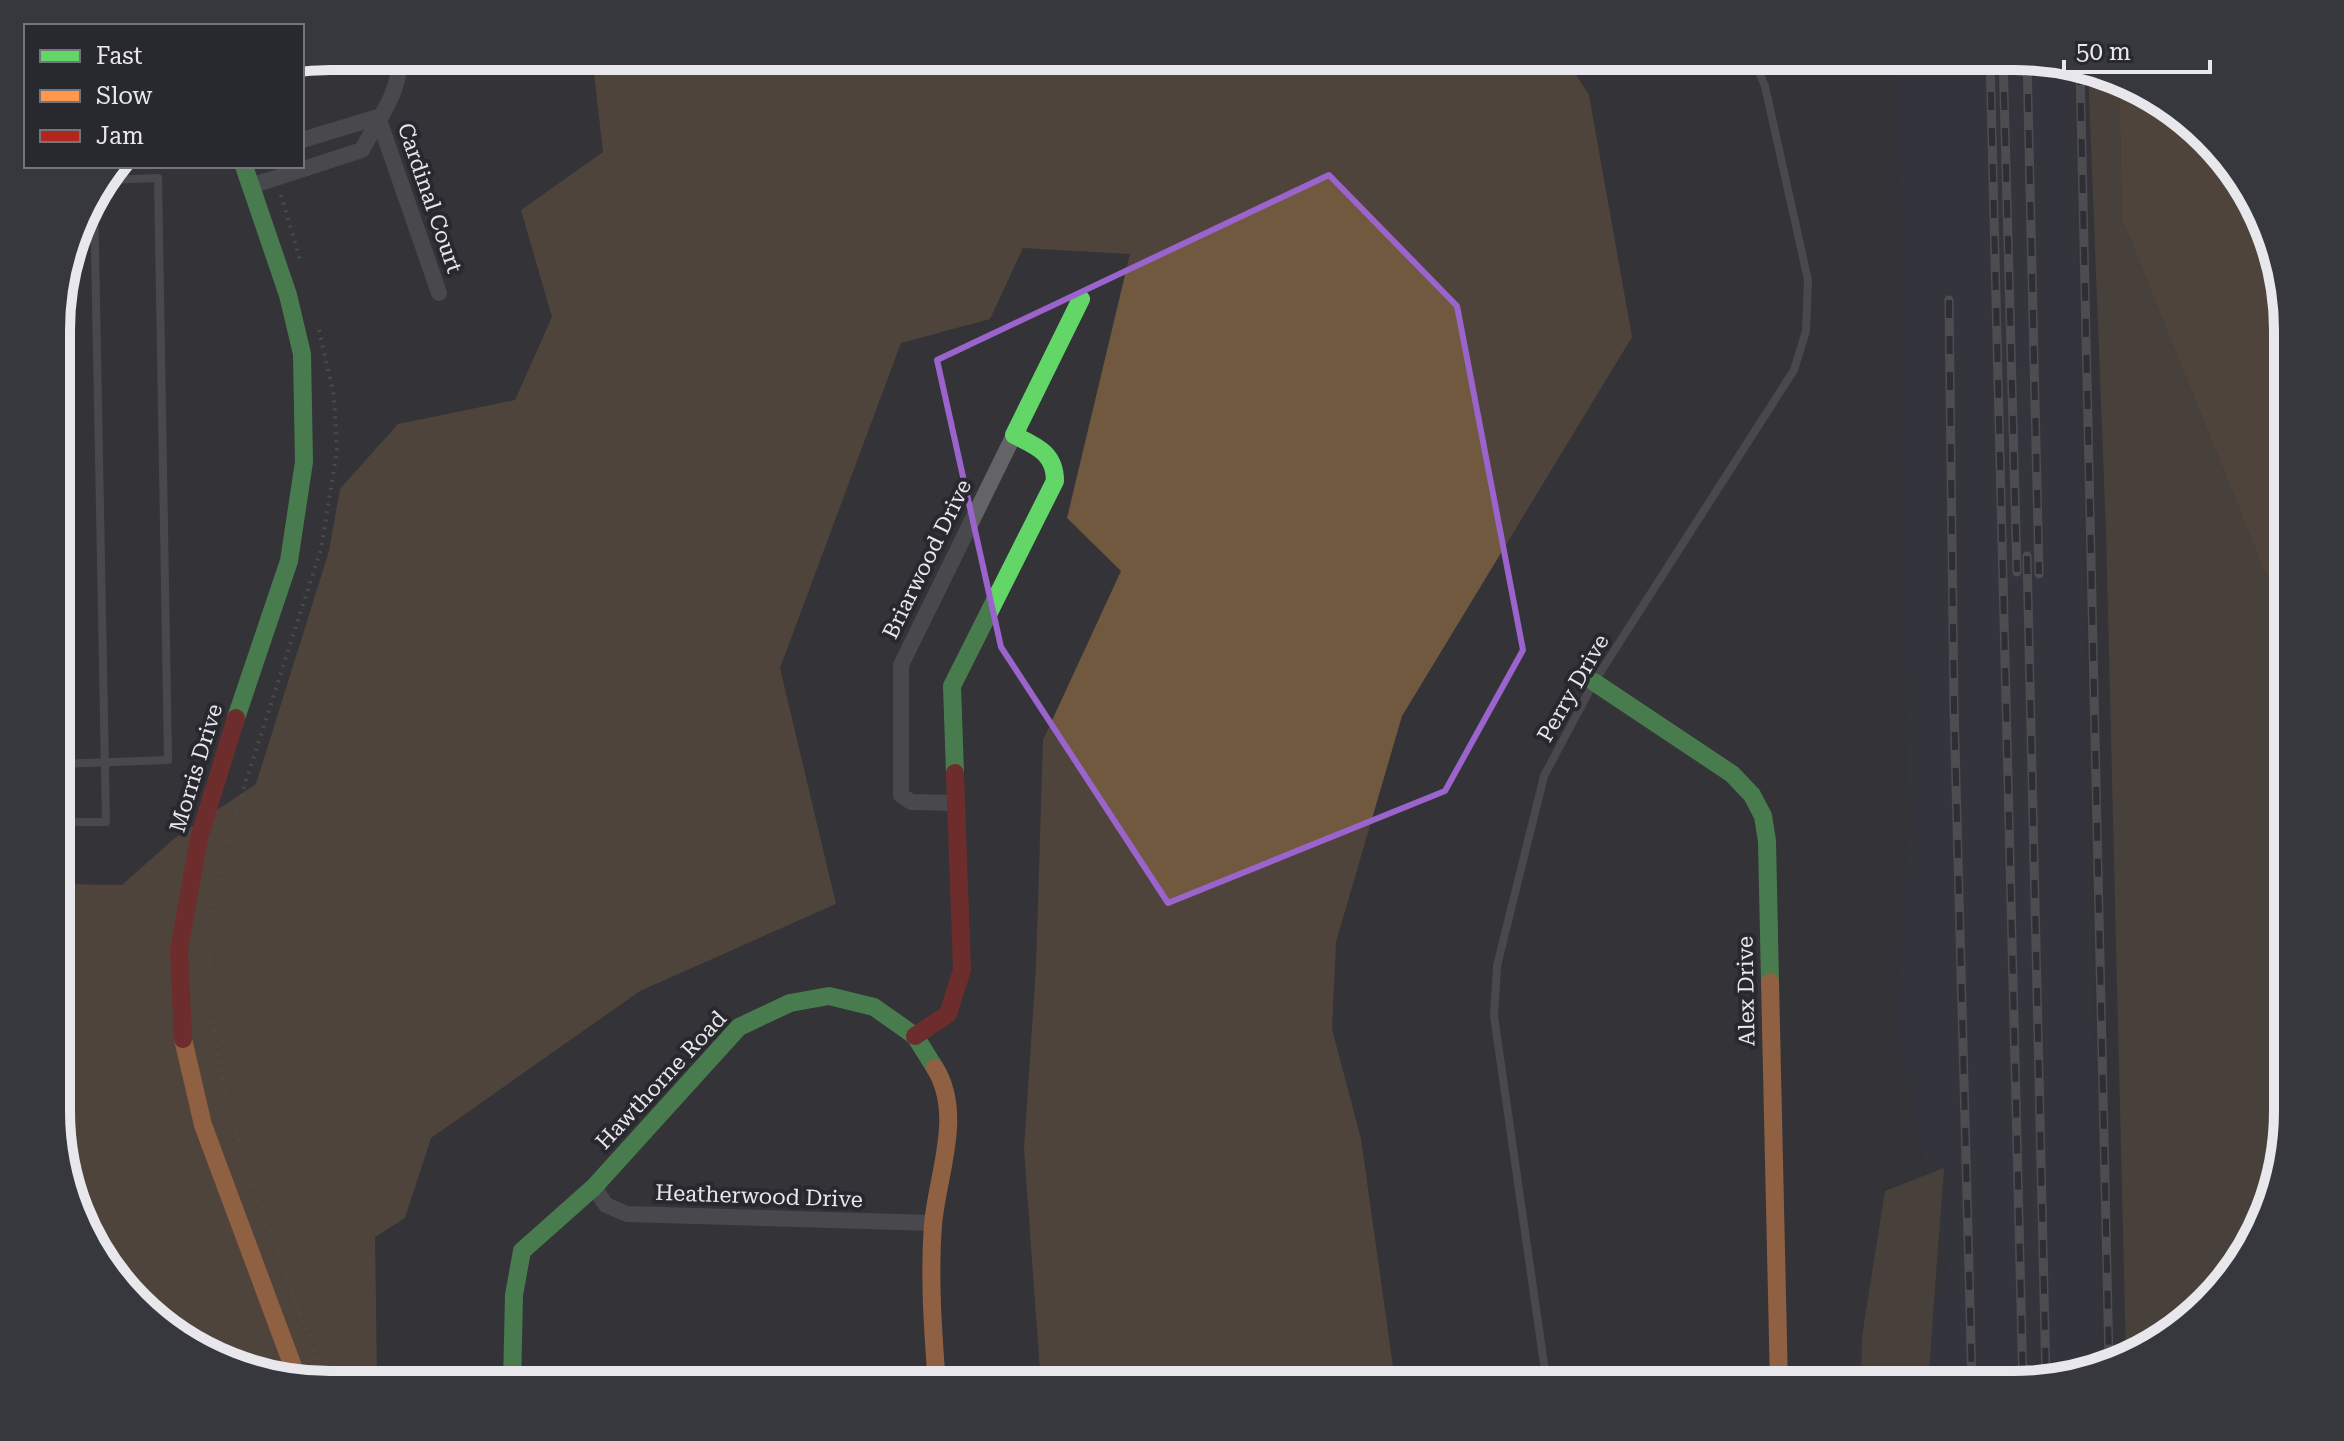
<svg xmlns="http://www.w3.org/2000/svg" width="2344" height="1441" font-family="'Roboto Serif',serif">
<rect width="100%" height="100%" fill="#333338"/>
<path fill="#363743" d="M1894,56H2014L2073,66L2100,1364L2031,1384H1913L1948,1268L1896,1032L1909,827L1902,457L1904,241L1893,85Z"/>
<g fill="#62513f">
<path d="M2088,68L2102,70L2119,79L2122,219L2287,627V1128L2242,1263L2151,1348L2126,1356L2106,532Z"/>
<path d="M1944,1168L1928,1384H1861L1862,1336L1885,1191Z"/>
</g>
<g fill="#70593f">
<path d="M592,56H1564L1589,95L1632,337L1402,716L1336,942L1332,1029L1361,1139L1394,1374L1386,1385H1041L1024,1149L1036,967L1043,740L1121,571L1067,518L1130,254L1023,248L990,319L901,343L780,668L836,904L640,991L431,1138L405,1218L375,1237L377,1379L369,1385H330L242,1371L178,1339L93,1248L58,1146V884L122,885L175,838L256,784L329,551L340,489L398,424L515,400L552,317L521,210L603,152Z"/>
<path d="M2119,79L2166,102L2251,193L2287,312V627L2122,219Z"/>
</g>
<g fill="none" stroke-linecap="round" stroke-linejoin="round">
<g stroke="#676769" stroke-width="4" stroke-dasharray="2 6" stroke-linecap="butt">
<path d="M281,195L300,260"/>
<path d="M319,330L334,396L337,450L321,549L224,849L212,915L208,996L224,1089L246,1166L326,1384"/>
</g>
<g stroke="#646466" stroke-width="8">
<path d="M58,764L168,760L158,178L107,180"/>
<path d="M58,822H106L94,197"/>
<path d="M1547,1385L1494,1016L1497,966L1544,776L1594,682L1794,370L1806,331L1808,280L1765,86L1752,56"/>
</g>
<g stroke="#646466" stroke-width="16">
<path d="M378,117L439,293"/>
<path d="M302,140L378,117"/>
<path d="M251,186L362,150C377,120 402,92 399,56"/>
<path d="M956,803L911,802L901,795V665L1014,435"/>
<path d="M594,1187L606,1205L627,1214L933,1223"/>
</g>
<g stroke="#63d668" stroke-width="18">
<path d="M1594,682L1732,774L1752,795L1763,816L1767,841L1770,982"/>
<path d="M236,718L289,561L304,462L302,354L288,295L244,166"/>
<path d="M955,773L952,686L1055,481C1055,453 1036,446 1014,435L1081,299"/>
<path d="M512,1385L514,1295L522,1251L594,1187L739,1027L790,1003L829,996L874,1007L915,1036L935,1068"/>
</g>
<g stroke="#ff974d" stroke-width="18">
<path d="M1770,982L1779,1385"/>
<path d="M183,1039L203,1125L298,1380"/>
<path d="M935,1068C964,1115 937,1175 933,1225C929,1278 933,1332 937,1385"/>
</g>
<g stroke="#b3261e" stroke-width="18">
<path d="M915,1036L948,1014L962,970L955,773"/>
<path d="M183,1039L179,950L199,838L236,718"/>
</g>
<defs>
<g id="rail">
<path d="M1990,56L2023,1384"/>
<path d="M2003,56L2017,572"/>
<path d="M2027,58L2039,574"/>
<path d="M2080,67L2109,1361"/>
<path d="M1949,300L1954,707L1972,1384"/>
<path d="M2027,556L2046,1380"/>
</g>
</defs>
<use href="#rail" stroke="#6d6d6f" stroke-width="9"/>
<use href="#rail" stroke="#28282f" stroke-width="6" stroke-dasharray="18" stroke-linecap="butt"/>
</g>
<path d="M0 0H2344V1441H0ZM1329,175L1457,306L1523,650L1445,791L1168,903L1001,647L937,360Z" fill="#333338" fill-opacity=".55" fill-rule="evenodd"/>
<path fill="none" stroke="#9b64cc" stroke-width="6" stroke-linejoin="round" d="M1329,175L1457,306L1523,650L1445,791L1168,903L1001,647L937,360Z"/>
<g text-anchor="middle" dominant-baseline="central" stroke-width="8" stroke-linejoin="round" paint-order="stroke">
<g font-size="22" fill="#e7e7ec" stroke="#28282f">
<text transform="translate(430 198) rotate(71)">Cardinal Court</text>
<text transform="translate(927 559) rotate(-64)">Briarwood Drive</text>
<text transform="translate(1573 688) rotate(-60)">Perry Drive</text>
<text transform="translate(196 768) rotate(-73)">Morris Drive</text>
<text transform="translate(1746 991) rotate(-91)">Alex Drive</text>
<text transform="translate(661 1080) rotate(-47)">Hawthorne Road</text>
<text transform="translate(759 1196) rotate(2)">Heatherwood Drive</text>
</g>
</g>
<path d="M0 0H2344V1441H0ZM330 70H2014A260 260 0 0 1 2274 330V1111A260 260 0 0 1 2014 1371H330A260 260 0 0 1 70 1111V330A260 260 0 0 1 330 70Z" fill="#37373e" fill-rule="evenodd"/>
<path fill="none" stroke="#e7e7ec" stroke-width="10" d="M330 70H2014A260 260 0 0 1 2274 330V1111A260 260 0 0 1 2014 1371H330A260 260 0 0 1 70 1111V330A260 260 0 0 1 330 70Z"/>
<rect x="24" y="24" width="280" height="144" fill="#28282f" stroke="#74747b" stroke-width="2"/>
<rect x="40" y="50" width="40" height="12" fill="#63d668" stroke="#74747b" stroke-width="2"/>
<text x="96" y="64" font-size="24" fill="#e7e7ec">Fast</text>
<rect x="40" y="90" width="40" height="12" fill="#ff974d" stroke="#74747b" stroke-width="2"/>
<text x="96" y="104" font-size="24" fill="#e7e7ec">Slow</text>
<rect x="40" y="130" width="40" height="12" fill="#b3261e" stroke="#74747b" stroke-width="2"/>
<text x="96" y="144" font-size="24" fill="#e7e7ec">Jam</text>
<path d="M2064 60v12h146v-12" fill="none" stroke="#e7e7ec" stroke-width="4"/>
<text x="2076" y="60" font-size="24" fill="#e7e7ec" stroke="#28282f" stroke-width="6" paint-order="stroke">50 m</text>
</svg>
